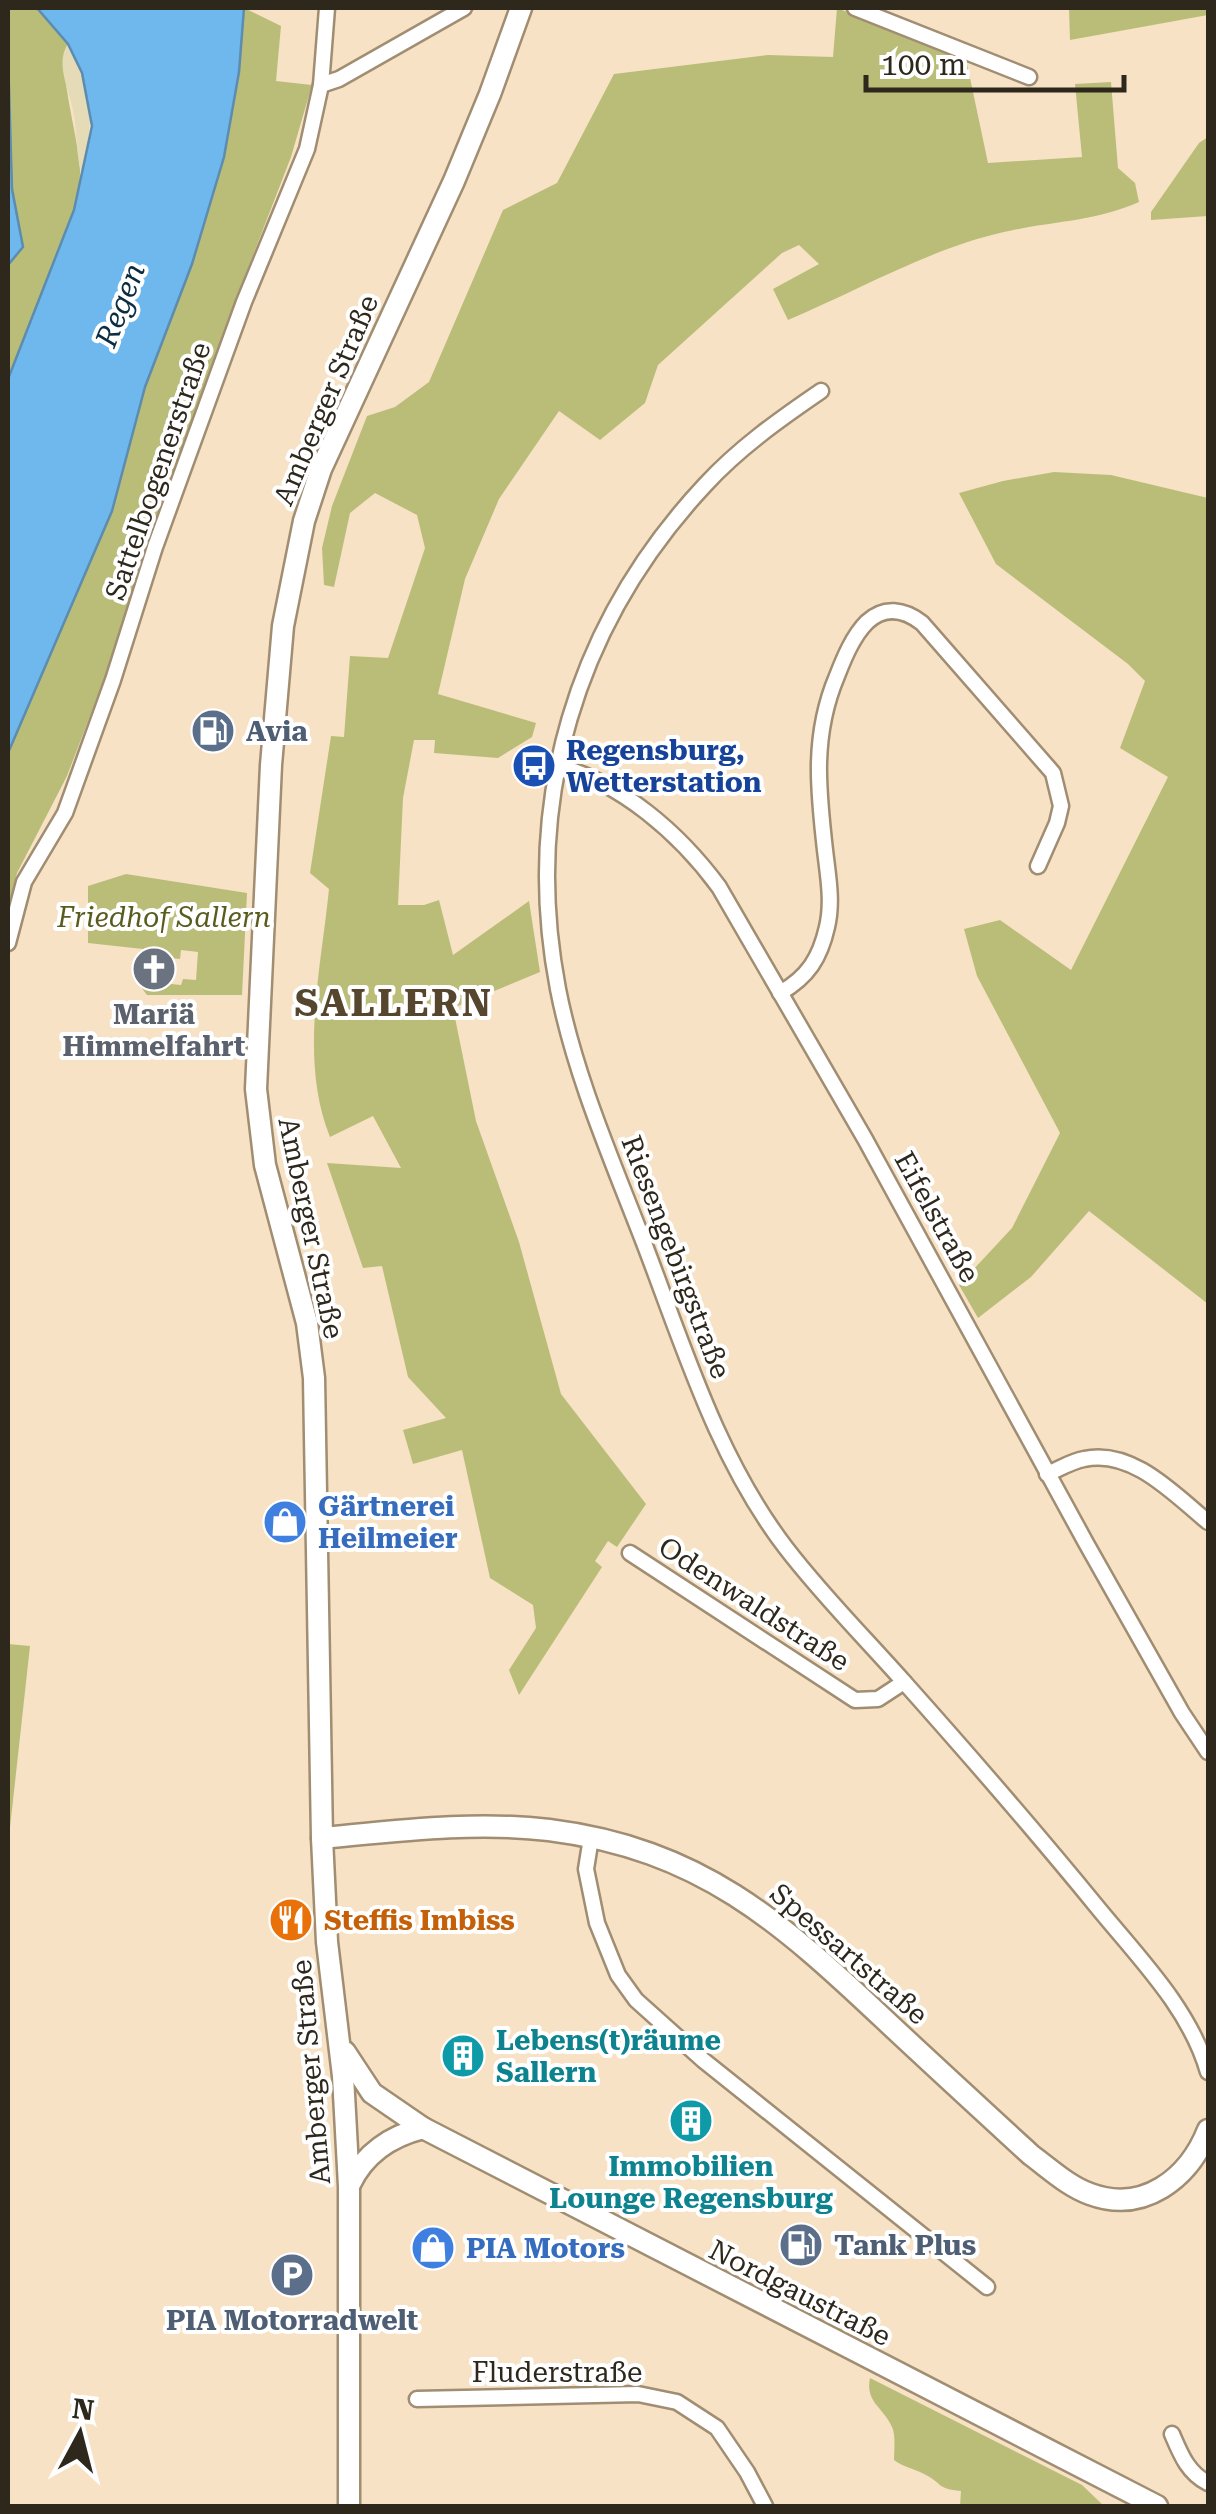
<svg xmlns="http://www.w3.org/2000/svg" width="1216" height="2514" font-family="'Roboto Serif',serif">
<rect width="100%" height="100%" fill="#f7e2c5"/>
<g fill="#babd78">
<path d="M8,8H37L68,44C55,64 81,144 80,173C80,201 66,230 56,255C40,297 24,338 8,379V265L23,247L12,189Z"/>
<path d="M244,8L281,26L276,81L312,85L291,157L226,325L143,557L103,682L67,776L17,873L8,907V753L112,511L145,387L192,264L224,157L239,72Z"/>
<path d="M837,8L966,59L988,163L1082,157L1075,84L1111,82L1118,168L1135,183L1139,202C1094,222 1051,221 1004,232C931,248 857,291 788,320L773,289L819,264L799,245L782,253L658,365L645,403L600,440L559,411L499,499L465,579L438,694L536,723L532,737L498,758L434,753L435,740H414L403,798L398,905H424L439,900L453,955L529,901L540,972L453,1008L476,1121L519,1242L561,1394L646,1504L617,1547L608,1541L595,1561L602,1567L519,1695L509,1670L536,1628L533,1605L490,1578L462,1450L413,1464L403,1430L446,1418L408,1377L382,1266L363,1268L327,1163L401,1168L373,1116L330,1137C299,1060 321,969 329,889L310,873L331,736L344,737L350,656L388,658L425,548L417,515L375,493L350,513L334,587L324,585L322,548L332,506L367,416L395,407L429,382L503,210L557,183L614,74L768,55L833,57Z"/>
<path d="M1069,8H1208V15L1070,40Z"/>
<path d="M1208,137V216L1151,220V212L1199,143Z"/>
<path d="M1054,472L1111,475L1208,498V1304L1089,1211L1031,1277L978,1318L959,1285L1012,1228L1060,1133L977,976L964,929L1000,920L1071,970L1168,777L1120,748L1145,681L1128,664L996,564L959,493L1003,481Z"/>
<path d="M126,874L247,893L242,995H147L141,987V981L181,985L183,979L196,980L198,952L181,950L180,959L143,955V949L88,943V886Z"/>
<path d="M8,1644L30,1646L8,1846Z"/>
<path d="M870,2378L1082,2485L1104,2506H960L961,2491C936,2489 943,2483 924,2474C913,2468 905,2468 894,2460C894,2450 896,2436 892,2427C883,2407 865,2402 870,2378Z"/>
</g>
<path fill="#e5dcb7" d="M68,44C90,91 97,121 81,172C76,153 77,134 74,115C71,93 54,64 68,44Z"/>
<g fill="#6fb8ee" stroke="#5c8caf" stroke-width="2.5">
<path d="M37,8H244L239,72L224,157L192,264L145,387L112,511L8,753V379L74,210L92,126L82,73L68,44Z"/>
<path d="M8,54L12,189L23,247L8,265Z"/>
</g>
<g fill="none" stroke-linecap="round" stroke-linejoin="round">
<defs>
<g id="street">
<path d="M855,8L1029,77"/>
<path d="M321,85L339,79L464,8"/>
<path d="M821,391C780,419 739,448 705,485C576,623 522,802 558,989C575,1076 612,1160 644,1243C684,1347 717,1458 786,1548C822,1595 864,1637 904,1682C970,1756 1035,1831 1098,1908C1139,1958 1190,2009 1208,2072"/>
<path d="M557,766C621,782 680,834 719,887L865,1139L1086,1543L1182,1713L1208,1752"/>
<path d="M8,943L24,882L65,813L113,680L155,547L244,302L307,149L321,85L327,8"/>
<path d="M780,993C808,977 820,958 827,927C833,902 828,876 825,850C818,789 812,735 837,676C844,658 853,636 867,622C884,606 904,609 922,623L1053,773L1061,806L1057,823L1038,866"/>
<path d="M1047,1474C1059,1469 1072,1461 1084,1459C1132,1448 1175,1495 1208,1522"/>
<path d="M630,1553L855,1700L878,1699L904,1682"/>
<path d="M591,1838L586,1869L597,1923L618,1975L636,2000L703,2060L987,2287"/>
<path d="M417,2399L638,2394L677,2402L717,2428L747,2472L765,2506"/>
<path d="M1172,2434C1181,2455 1188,2473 1208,2483"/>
</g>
<g id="secondary">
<path d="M322,1838C397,1831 474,1821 549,1830C700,1849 780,1921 886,2021C934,2066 982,2110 1031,2155C1050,2169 1068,2186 1090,2194C1144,2214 1189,2178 1208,2130"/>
<path d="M345,2052L372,2093L423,2128L1157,2506"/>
<path d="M350,2184C364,2154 391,2136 423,2128"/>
<path d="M349,2506V2186L343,2076L327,1942L322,1838L314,1378L307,1323L265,1165L256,1089L271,765L283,626L304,521L321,469L454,181L490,94L521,8"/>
</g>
</defs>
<use href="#street" stroke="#a08d72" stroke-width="19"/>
<use href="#secondary" stroke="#a08d72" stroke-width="25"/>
<use href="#street" stroke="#fff" stroke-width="14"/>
<use href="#secondary" stroke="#fff" stroke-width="20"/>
</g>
<defs>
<symbol id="fuel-disc" viewBox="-11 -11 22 22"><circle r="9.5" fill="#5c6f8a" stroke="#fff"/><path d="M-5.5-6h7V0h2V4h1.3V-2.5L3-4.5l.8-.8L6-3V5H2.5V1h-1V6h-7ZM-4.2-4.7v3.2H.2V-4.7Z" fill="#fff"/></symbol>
<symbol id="bus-disc" viewBox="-11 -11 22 22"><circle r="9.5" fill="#1a4fb4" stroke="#fff"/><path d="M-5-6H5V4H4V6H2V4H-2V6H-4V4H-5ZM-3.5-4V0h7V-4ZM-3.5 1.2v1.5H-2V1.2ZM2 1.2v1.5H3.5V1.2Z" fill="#fff"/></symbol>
<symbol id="church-disc" viewBox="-11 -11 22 22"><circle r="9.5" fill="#6b7280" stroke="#fff"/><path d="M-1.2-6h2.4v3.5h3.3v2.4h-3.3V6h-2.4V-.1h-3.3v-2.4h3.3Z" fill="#fff"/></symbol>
<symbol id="shop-disc" viewBox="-11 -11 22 22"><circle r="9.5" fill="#3f7fe0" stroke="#fff"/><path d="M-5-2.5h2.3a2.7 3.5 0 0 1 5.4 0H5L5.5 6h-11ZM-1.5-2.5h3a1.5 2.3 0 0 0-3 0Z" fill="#fff"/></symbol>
<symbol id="restaurant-disc" viewBox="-11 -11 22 22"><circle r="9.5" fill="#e8710a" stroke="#fff"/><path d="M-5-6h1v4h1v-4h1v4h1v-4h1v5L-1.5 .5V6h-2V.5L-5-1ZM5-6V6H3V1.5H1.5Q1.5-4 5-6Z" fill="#fff"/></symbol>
<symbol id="building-disc" viewBox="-11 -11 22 22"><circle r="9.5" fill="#0f9aa8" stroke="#fff"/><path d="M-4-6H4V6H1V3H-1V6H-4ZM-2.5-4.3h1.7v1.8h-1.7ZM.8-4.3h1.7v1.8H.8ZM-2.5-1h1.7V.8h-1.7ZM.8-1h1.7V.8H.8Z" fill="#fff"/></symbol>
<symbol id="parking-disc" viewBox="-11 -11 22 22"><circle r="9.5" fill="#5c6f8a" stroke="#fff"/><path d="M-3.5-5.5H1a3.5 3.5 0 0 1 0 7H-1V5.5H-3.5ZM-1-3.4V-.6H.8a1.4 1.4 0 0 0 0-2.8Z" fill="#fff"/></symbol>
</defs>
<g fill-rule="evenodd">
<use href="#fuel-disc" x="188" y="706" width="50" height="50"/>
<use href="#bus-disc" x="509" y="741" width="50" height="50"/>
<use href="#church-disc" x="129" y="944" width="50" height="50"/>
<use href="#shop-disc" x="260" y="1497" width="50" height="50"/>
<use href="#restaurant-disc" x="266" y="1895" width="50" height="50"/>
<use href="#building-disc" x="438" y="2031" width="50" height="50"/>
<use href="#building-disc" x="666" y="2096" width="50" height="50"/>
<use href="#fuel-disc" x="776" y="2220" width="50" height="50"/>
<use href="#shop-disc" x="408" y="2223" width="50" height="50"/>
<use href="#parking-disc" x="267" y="2250" width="50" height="50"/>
</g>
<g text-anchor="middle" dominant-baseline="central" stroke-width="8" stroke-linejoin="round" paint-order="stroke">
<g font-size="28" fill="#2e271c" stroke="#fff">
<text transform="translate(326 400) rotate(-67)">Amberger Straße</text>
<text transform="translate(158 471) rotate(-71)">Sattelbogenerstraße</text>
<text transform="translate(937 1217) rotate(61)">Eifelstraße</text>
<text transform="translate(311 1228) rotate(78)">Amberger Straße</text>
<text transform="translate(676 1257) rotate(69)">Riesengebirgstraße</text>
<text transform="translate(754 1604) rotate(33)">Odenwaldstraße</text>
<text transform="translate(849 1954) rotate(41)">Spessartstraße</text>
<text transform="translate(311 2072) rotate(-95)">Amberger Straße</text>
<text transform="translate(800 2293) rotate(27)">Nordgaustraße</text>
<text x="557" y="2372">Fluderstraße</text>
</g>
<g font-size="28" font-weight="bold" fill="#4e5e75" stroke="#fff" text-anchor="start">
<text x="246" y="731">Avia</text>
<text x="834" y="2245">Tank Plus</text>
<text x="292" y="2320" text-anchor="middle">PIA Motorradwelt</text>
</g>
<g font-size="28" font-weight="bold" fill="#164399" stroke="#fff" text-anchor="start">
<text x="566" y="750">Regensburg,<tspan x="566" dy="32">Wetterstation</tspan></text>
</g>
<g font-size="28" font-style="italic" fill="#5a5c1f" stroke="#fff">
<text x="164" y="917">Friedhof Sallern</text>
</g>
<g font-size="28" font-weight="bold" fill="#5b616d" stroke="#fff">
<text x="154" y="1014">Mariä<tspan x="154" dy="32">Himmelfahrt</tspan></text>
</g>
<g font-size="28" font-weight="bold" fill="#366cbe" stroke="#fff" text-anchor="start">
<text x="318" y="1506">Gärtnerei<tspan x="318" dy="32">Heilmeier</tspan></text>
<text x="466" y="2248">PIA Motors</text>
</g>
<g font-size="28" font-weight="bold" fill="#c56008" stroke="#fff" text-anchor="start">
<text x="324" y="1920">Steffis Imbiss</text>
</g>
<g font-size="28" font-weight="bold" fill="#0d838f" stroke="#fff" text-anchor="start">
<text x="496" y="2040">Lebens(t)räume<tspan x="496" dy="32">Sallern</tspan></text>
<text x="691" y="2166" text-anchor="middle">Immobilien<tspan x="691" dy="32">Lounge Regensburg</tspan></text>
</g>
<g font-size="30" font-style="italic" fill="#0c2c42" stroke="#fff">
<text transform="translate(120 305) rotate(-69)">Regen</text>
</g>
<g font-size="38" font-weight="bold" letter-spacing="2.5" fill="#57462e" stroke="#fff">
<text x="394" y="1003">SALLERN</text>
</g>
</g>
<rect width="1216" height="2514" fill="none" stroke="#2e271c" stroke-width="20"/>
<g transform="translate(80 2434) rotate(7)" stroke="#ffffff" stroke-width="8" paint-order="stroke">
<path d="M0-8L18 38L0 25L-18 38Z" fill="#2e271c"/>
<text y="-15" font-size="28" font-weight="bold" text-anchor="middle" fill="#2e271c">N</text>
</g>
<path d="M866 75v15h258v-15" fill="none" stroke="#2e271c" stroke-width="5"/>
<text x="881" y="75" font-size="30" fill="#2e271c" stroke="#ffffff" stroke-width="8" paint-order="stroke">100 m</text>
</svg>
